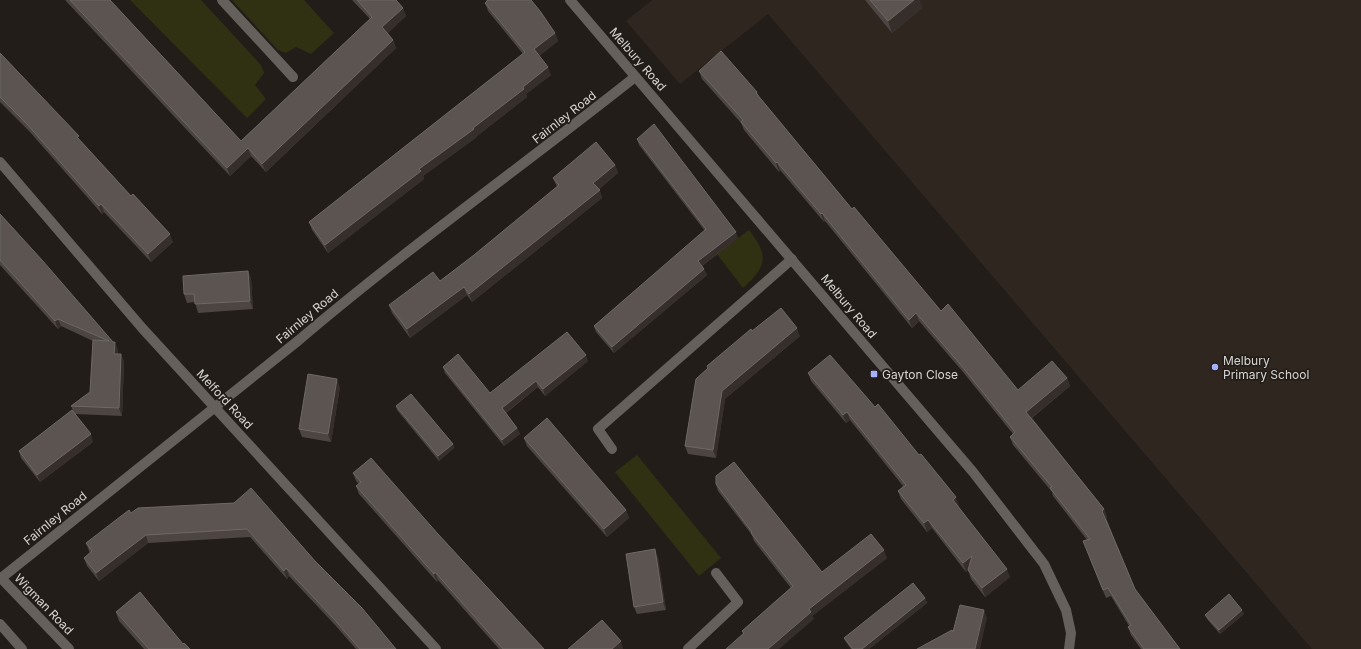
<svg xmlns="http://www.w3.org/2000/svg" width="1361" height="649" font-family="Inter,sans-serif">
<rect width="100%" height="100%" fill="#221d19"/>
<path fill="#2f271f" d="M652,0H1361V649H1312L768,14L680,84L626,21Z"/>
<g fill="#303112">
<path d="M130,0H201L261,65L264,73L255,85L266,99L247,118Z"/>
<path d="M232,0H304L334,33L311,54L296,47L286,53L278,50Z"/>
<path d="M749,230C769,256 767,266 743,288L717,254Z"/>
<path d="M637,455L721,558L699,576L615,472Z"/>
</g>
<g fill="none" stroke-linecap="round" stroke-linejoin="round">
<g stroke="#65605b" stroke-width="10">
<path d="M222,0L293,77"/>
<path d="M570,0L973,472L1044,564L1066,610L1071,633L1069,649"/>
<path d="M0,162L143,329L436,649"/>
<path d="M612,449L598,429L792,259"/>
<path d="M0,579L299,340C407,248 524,165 635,77"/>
<path d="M688,649L738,602L716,573"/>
</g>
<g stroke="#65605b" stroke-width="10">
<path d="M0,577L69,649"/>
<path d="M0,624L22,649"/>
</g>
</g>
<g fill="#4c4542">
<path d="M65,0H110L241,141L370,19L352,0H396L403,8L406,16L388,33L393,40L396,48L266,172L251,156L230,176Z"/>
<path d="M486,0H531L555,33L558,41L539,56L551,75L526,94L527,97L477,136V137L423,176L424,179L328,253L312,230L309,222L523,54L488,11L485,3L487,1Z"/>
<path d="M865,0H919L922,8L892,33Z"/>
<path d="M0,53L173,242L151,262L104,212L102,214L29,131L0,102Z"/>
<path d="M699,71L757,92L760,98L852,209L941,311L1018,390L1067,378L1070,386L1032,418L1104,509L1107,517L1106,518L1135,589L1180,649H1141L1131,635L1128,627L1129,626L1111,596L1106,598L1083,541L1087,540L1053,496L1052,492L1013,445L1010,437L1013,434L963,372L919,321L912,328L825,221L824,222L780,170L779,172L744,130L741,123L702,79Z"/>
<path d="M637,139L738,238L702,266L707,275L614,353L596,332L594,326L705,231L639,145Z"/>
<path d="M615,165L618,173L599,189L602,198L472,302L467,295L410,338L392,313L389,305L440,281L474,255L557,187L553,178Z"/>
<path d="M0,214L118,350V354H121L124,362L122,416L75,414L93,442L40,482L21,458L19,451L73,411L71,406L90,392L93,341L61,326L58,329L0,265Z"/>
<path d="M248,271L251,279L253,309L198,313L195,302L187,303L184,294Z"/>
<path d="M752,331L800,336L725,399L716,458L688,454L685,446L708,369L707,366Z"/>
<path d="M588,361L545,396L538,387L506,413L517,428L520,434L504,446L445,373L443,367L490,393Z"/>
<path d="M808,373L959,506H958L1010,577L985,597L971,579L968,570V569L966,572L932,528L927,532L901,499L898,491L903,486L850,420L846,423L811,381Z"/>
<path d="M340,387L331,442L302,437L299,429Z"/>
<path d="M396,406L453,444L454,448L439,461L397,410Z"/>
<path d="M524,438L626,510L629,518L607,537L527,446Z"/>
<path d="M353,473L438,534L544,649H499L438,580L437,582L359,494L356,486L359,484L356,481Z"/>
<path d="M716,484L822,572L887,558L812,616L814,619L743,634L742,631L791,588L754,541L752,535L718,491Z"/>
<path d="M234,503L315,561L396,649H356L335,625L289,576L287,579L250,537L148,543L99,581L87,566L84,558L90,553L89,551L86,543L131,513Z"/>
<path d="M658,557L666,610L637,614L634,607Z"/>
<path d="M925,598L927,603L869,649H851L846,642L844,638Z"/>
<path d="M116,612L183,644L190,649H144L119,621Z"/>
<path d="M1244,614L1220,634L1207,619L1205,615Z"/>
</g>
<g fill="#352e2b">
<path d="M914,0H919L922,8L892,33L888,21Z"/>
<path d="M403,8L406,16L385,36L382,27Z"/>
<path d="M555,33L558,41L537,58L534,49Z"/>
<path d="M393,40L396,48L266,172L262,164Z"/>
<path d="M548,67L551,75L526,94L527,97L477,136V137L423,176L424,179L328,253L325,245L419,169L473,128L523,87Z"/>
<path d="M248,148L251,156L230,176L227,168Z"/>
<path d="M777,162L780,170L779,172L776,163Z"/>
<path d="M615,165L618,173L596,191L593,183Z"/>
<path d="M600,190L602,198L472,302L469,294Z"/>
<path d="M101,204L104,212L102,214L99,206Z"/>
<path d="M822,213L825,221L824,222L821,214Z"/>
<path d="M736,232L738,238L700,267L698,261Z"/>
<path d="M170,234L173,242L151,262L148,254Z"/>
<path d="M704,269L707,275L614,353L612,347Z"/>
<path d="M248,271L251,279L253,309L250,301Z"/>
<path d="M464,287L467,295L410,338L407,329Z"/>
<path d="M916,313L919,321L912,328L909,320Z"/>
<path d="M58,319L61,326L58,329L55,321Z"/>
<path d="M797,328L800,336L725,399L716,458L713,450L722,391Z"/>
<path d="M115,342L118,350L117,362L114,354Z"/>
<path d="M121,354L124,362L122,416L119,408Z"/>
<path d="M586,355L588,361L545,396L543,389Z"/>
<path d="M1067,378L1070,386L1029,420L1026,412Z"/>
<path d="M337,379L340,387L331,442L328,434Z"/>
<path d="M536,381L538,387L504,414L502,408Z"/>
<path d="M847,412L850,420L846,423L843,415Z"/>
<path d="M517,428L520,434L504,446L502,440Z"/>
<path d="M91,434L93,442L40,482L37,475Z"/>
<path d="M453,444L454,448L439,461L438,456Z"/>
<path d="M956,497L959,506L956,508L953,500Z"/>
<path d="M1104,509L1107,517L1105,519L1102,511Z"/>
<path d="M626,510L629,518L607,537L604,529Z"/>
<path d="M928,520L932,528L927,532L924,523Z"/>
<path d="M146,535L148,543L99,581L96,573Z"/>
<path d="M655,549L658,557L666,610L663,602Z"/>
<path d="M884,550L887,558L812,616L814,619L779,649H768L809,609Z"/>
<path d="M972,556L975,564L966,572L963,563Z"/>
<path d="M286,568L289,576L287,579L284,571Z"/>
<path d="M1007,569L1010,577L985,597L982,588Z"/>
<path d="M435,572L438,580L437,582L434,574Z"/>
<path d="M925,598L927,603L869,649H862Z"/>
<path d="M984,610L987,618L980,649H975Z"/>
<path d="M1242,610L1244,614L1220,634L1219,630Z"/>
<path d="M621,641L623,649H612Z"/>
</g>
<g fill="#5b5451" stroke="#6e6866">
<path d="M70,0H110L241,141L372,17L357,0H396L403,8L382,27L393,40L262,164L248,148L227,168Z"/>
<path d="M488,0H531L540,11L555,33L534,49L548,67L523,87L524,89L473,128L474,129L419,169L421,171L325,245L309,222L525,52L485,3Z"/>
<path d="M870,0H914L888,21Z"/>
<path d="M721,51L757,92L756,93L852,209L854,207L941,311L948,304L1018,390L1052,361L1067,378L1026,412L1104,509L1102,511L1135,589L1180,649H1144L1128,627L1131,625L1108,588L1103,590L1083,541L1090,539L1050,488L1052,487L1010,437L1015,432L960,364L916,313L909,320L822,213L821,214L777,162L776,163L741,122L743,120L699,71Z"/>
<path d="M0,53L79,136L77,137L131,196L133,194L170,234L148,254L101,204L99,206L26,123L0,97Z"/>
<path d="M654,124L736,232L698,261L704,269L612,347L594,326L706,229L637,139Z"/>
<path d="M596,142L615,165L593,183L600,190L469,294L464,287L407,329L389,305L433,272L440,281L474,255L559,185L553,178Z"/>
<path d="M0,214L42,260L113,342H115L114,354H121L119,408L71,406L90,392L93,340L109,341L58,319L55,321L0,260Z"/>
<path d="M248,271L250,301L195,304L194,294H184L183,276Z"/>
<path d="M781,308L797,328L722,391L713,450L685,446L696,379L708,368L707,366L751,329L752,331Z"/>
<path d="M567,332L586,355L543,389L536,381L502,408L517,428L502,440L443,367L458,354L490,393Z"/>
<path d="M830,355L875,407L878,404L919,455L921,454L956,497L953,500L1007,569L982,588L968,570L972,556L963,563L928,520L924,523L898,491L906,485L847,412L843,415L808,373Z"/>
<path d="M308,374L337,379L328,434L299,429Z"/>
<path d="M411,394L453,444L438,456L396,406Z"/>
<path d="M72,410L91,434L37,475L19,451Z"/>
<path d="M547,418L626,510L604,529L524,438Z"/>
<path d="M371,458L438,534L544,649H503L435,572L434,574L356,486L361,482L353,473Z"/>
<path d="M734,462L822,572L871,534L884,550L809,609L811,612L768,649H726L744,633L742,631L793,586L751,533L752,532L716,484V476Z"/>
<path d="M251,488L315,561L362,608L396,649H360L332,617L286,568L284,571L247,529L146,535L96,573L84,558L92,551L86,543L129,510L131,513L138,508L234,503Z"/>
<path d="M655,549L663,602L634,607L626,554Z"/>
<path d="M913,583L925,598L862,649H853L844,638Z"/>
<path d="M140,592L183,644L184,643L190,649H149L116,612Z"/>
<path d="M1229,594L1242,610L1219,630L1205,615Z"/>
<path d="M960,605L984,610L975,649H917L952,630L953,632Z"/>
<path d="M602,620L621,641L612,649H568Z"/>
</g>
<g fill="#a5b1fc" stroke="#221d19" stroke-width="1.5">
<circle cx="1215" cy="367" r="4"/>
<rect x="870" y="370" width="8" height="8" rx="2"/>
</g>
<g text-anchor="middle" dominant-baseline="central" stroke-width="3.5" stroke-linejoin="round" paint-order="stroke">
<g font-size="12" fill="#d8d5d2" stroke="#221d19">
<text transform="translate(638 59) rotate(49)">Melbury Road</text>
<text transform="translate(564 117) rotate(-38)">Fairnley Road</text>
<text transform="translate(849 306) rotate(50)">Melbury Road</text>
<text transform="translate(307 316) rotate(-40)">Fairnley Road</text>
<text transform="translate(225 399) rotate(47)">Melford Road</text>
<text transform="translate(55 518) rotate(-39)">Fairnley Road</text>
<text transform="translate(44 604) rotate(46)">Wigman Road</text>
</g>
<g font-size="12" fill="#d8d5d2" stroke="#221d19" text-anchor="start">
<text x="1223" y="360">Melbury<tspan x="1223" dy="14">Primary School</tspan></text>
<text x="882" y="374">Gayton Close</text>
</g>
</g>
</svg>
